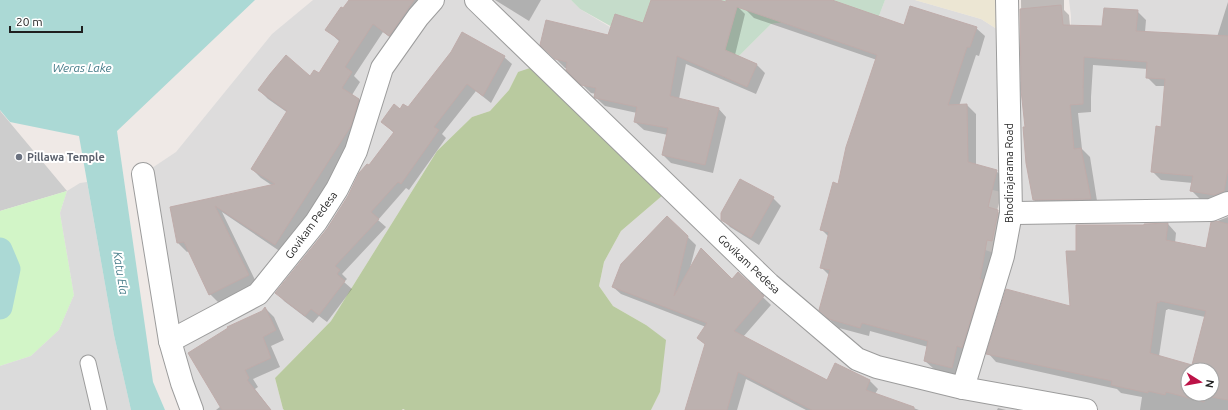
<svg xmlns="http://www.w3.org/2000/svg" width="1228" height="410" font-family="Ubuntu,sans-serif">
<rect width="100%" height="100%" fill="#efe9e6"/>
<path fill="#dddcdc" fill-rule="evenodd" d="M313,0H571L580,9L610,27L739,56L771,24L827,16L870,40L885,0H915L981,19L1008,36L1019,82L1070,71L1071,16L1069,0H1228V410H651L660,392L646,325L613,306L599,286L604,262L621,231L670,189L518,72L509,90L490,111L472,117L437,151L331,321L275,378L283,409L284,410H192L143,174L176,152L272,34ZM915,172L1010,194L1003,256L899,221ZM1188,370H1212V394H1188Z"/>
<path fill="#cdcdcd" d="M0,110L1,112L67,191L0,211Z"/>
<path fill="#ece6d3" d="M915,0H1007L1008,36L981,19Z"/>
<path fill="#b9ca9f" d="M542,64L670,189L621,231L604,262L599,286L613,306L646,325L666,340L660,392L651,410H405L403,409L402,410H284L283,409L275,378L331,321L437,151L472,117L490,111L509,90L518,72Z"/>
<g fill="#c5dcca">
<path d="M571,0H885L870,40L827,16L771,24L739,56L725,78L701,54L639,42L580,9Z"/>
<path d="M0,250L8,269L0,307Z"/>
</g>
<path fill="#d2f5c7" d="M67,191L60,213L74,295L59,330L31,356L0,366V307L8,269L0,250V211Z"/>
<path fill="#dbdbdb" d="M87,182L114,335L131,410H0V366L31,356L59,330L74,295L60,213L67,191L80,183Z"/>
<path fill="#abd9d5" d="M0,0H255L117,131L153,382L165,410H131L114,335L79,136L10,122L0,110Z"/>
<g fill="#0003" fill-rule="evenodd">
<path d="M350,0H429L399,44L383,32L354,76L360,82L352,95L359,99L368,108L359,135L284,254L222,212L257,284L219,303L210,294L189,251L187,252L178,243L171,207L273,186L261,178L252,169L288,113L268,99L259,90L319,74L340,42L327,30Z"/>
<path d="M495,0H541L529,21Z"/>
<path d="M652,0H715L737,6L745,14L735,55L756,64L765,73L756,94L686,64L679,99L718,108L726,117L713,173L671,163L663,155L668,135L644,130L635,122L637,113L605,106L595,97L596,94L591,93L567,70V68H565L541,44L609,36L643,24Z"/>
<path d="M748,0H829L905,26L976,28L985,36L979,56L976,55L959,106L967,105L976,114V166L996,171L1005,179L997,211L1007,220L960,376L934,369L925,361L928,347L870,331L869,336L839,328L829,319L830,276L821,267L829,237L821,229L839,185L877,60L754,18L745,9Z"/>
<path d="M1021,0H1064V10L1069,15L1070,26L1103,27L1137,11L1146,20L1145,32L1217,37L1228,2V201L1223,203L1200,199L1191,190L1193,183L1161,180L1152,171L1162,128L1166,86H1156L1147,77L1148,69L1093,65L1091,97V112L1078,113L1082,149L1090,157L1098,207L1042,208L1034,200L1026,128L1022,90Z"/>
<path d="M504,57L512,64L491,103L476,91L442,134L446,138L409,190L406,188L378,220L386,227L342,274L347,279L344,282L352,289L327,322L319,316L313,323L284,301L277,293L327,229L369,166L394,133L383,122L400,110L408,109Z"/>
<path d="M773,198L781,206L759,245L730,227L722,219Z"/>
<path d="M667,217L696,245L690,268L732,280L738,273L771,305L743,337L828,381L836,365L870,381L878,389L875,394L919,410H806L746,379L737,410H687L706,345L698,338L706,327L621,294L613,287Z"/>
<path d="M1228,217V410H1140L1142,397L1121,393L1117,389L996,362L988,353L1072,308L1077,251L1145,226V224H1168L1176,233L1175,243L1206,249L1212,223ZM1168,309L1205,317L1193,366L1159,356L1166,310H1167ZM1188,370H1212V394H1188Z"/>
<path d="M265,308L274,317L284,340L271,346L280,367L253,379L258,387L255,389L271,410H216L221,406L263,312Z"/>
<path d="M998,408L1006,410H997Z"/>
</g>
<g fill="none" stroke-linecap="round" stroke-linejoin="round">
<path stroke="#abd9d5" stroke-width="25" d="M0,250L8,269L0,307"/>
</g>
<g fill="#bcb1af" stroke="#bfacaa" fill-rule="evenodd">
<path d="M349,0H414L389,36L373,24L345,67L352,72L342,88L359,99L351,126L275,245L215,206L249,275L209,295L184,242L177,243L170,207L275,184L251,169L287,111L258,90L270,74L286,55L310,76L314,70L319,73L340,40L325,30L341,7L343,8Z"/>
<path d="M651,0H719L726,2V0H832L904,25L910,6L977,27L970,47H967L948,105L967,104L968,162L997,170L988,207L998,210V212L992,241L987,240L980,279L983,280L962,348L957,346L952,368L924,361L928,341L862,323L860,328L829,319L819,310L830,270L820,268L829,232L820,230L833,182L838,184L846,147L877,55L737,7L725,50L757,64L747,87L677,56L670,96L719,108L705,165L662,155L668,128L634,122L637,107L595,98L594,97L596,88L581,85L566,70L567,62L555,59L540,45L546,20L608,35L615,14L643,23Z"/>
<path d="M1061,5L1063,25L1102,26L1104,8L1138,10L1136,31L1228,36V169L1224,191L1214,195L1190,191L1193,176L1151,172L1156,126L1161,127L1165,79L1146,78L1147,62L1084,57L1083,88V104L1070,105L1074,149L1081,148L1091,199L1033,200L1026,163L1023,127H1025L1021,90L1020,9Z"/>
<path d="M462,32L505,56L483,96L467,84L434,127L439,130L401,184L398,182L371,212L379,219L335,266L340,270L337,274L345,281L319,315L311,309L305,316L275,293L327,229L348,196L359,173L367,164L369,165L394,132L381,122L394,104L400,109L403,104L408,107L451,52Z"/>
<path d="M740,179L774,197L751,238L721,220V213Z"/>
<path d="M667,216L688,236L674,296L701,248L732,279L738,272L764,296L734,331L827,380L835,363L870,380L866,390L914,407V410H812L738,372L727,410H685L705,344L697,338L707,323L612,287L621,264Z"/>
<path d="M1216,221L1228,224V400L1206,396L1204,402L1166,392L1165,395L1148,391V393L1111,385L1112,381L986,354L1006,289L1070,306L1066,251H1076V225H1144V224L1168,223L1166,240L1206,248L1211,222ZM1160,301L1206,311L1192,365L1150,353L1157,302L1159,303ZM1188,370H1212V394H1188Z"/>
<path d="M265,307L276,330L263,337L271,358L245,370L249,378L247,380L271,410H222L188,353L228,328L227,327L262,311Z"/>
</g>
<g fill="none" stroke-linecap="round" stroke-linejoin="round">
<defs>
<path id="service" d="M88,363L99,410"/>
<g id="minor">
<path d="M476,0L769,284L857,359L877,367L963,388L1086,410"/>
<path d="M143,174L170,341L182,383L192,410"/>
<path d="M1011,213L1211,210L1228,203"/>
<path d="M170,341L258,294L316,222L337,189L356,151L382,68L418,17L433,0"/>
<path d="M963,388L1003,256L1011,213L1007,0"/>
</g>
</defs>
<use href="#service" stroke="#9c9c9c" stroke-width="17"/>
<use href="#minor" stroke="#9c9c9c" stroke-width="24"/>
<use href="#service" stroke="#fff" stroke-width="15"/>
<use href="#minor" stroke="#fff" stroke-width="22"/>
</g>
<circle fill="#6b7280" stroke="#fff" stroke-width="1.5" cx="19" cy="157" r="4"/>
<g text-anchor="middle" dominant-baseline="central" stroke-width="4" stroke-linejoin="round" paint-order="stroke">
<g font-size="11" font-weight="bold" fill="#5b616d" stroke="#fff" text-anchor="start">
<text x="27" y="157">Pillawa Temple</text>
</g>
<g font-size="11" fill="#1f1f1f" stroke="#fff">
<text transform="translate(1009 173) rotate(-90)">Bhodirajarama Road</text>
<text transform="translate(311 225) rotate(-54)">Govikam Pedesa</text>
<text transform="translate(749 264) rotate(43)">Govikam Pedesa</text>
</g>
<g font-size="12" font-style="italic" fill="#477c89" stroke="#fff">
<text x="82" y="67">Weras Lake</text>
<text transform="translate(121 273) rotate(81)">Katu Ela</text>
</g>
</g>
<g transform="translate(1200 382) rotate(101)"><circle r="19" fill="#ffffff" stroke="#a5a5a5"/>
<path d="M0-3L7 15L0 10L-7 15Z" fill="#bc1247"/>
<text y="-6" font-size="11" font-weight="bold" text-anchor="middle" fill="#1f1f1f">N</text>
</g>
<path d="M10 26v6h72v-6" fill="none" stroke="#1f1f1f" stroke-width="2"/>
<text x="16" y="26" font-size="12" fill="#1f1f1f" stroke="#ffffff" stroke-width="3" paint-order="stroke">20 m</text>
</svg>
